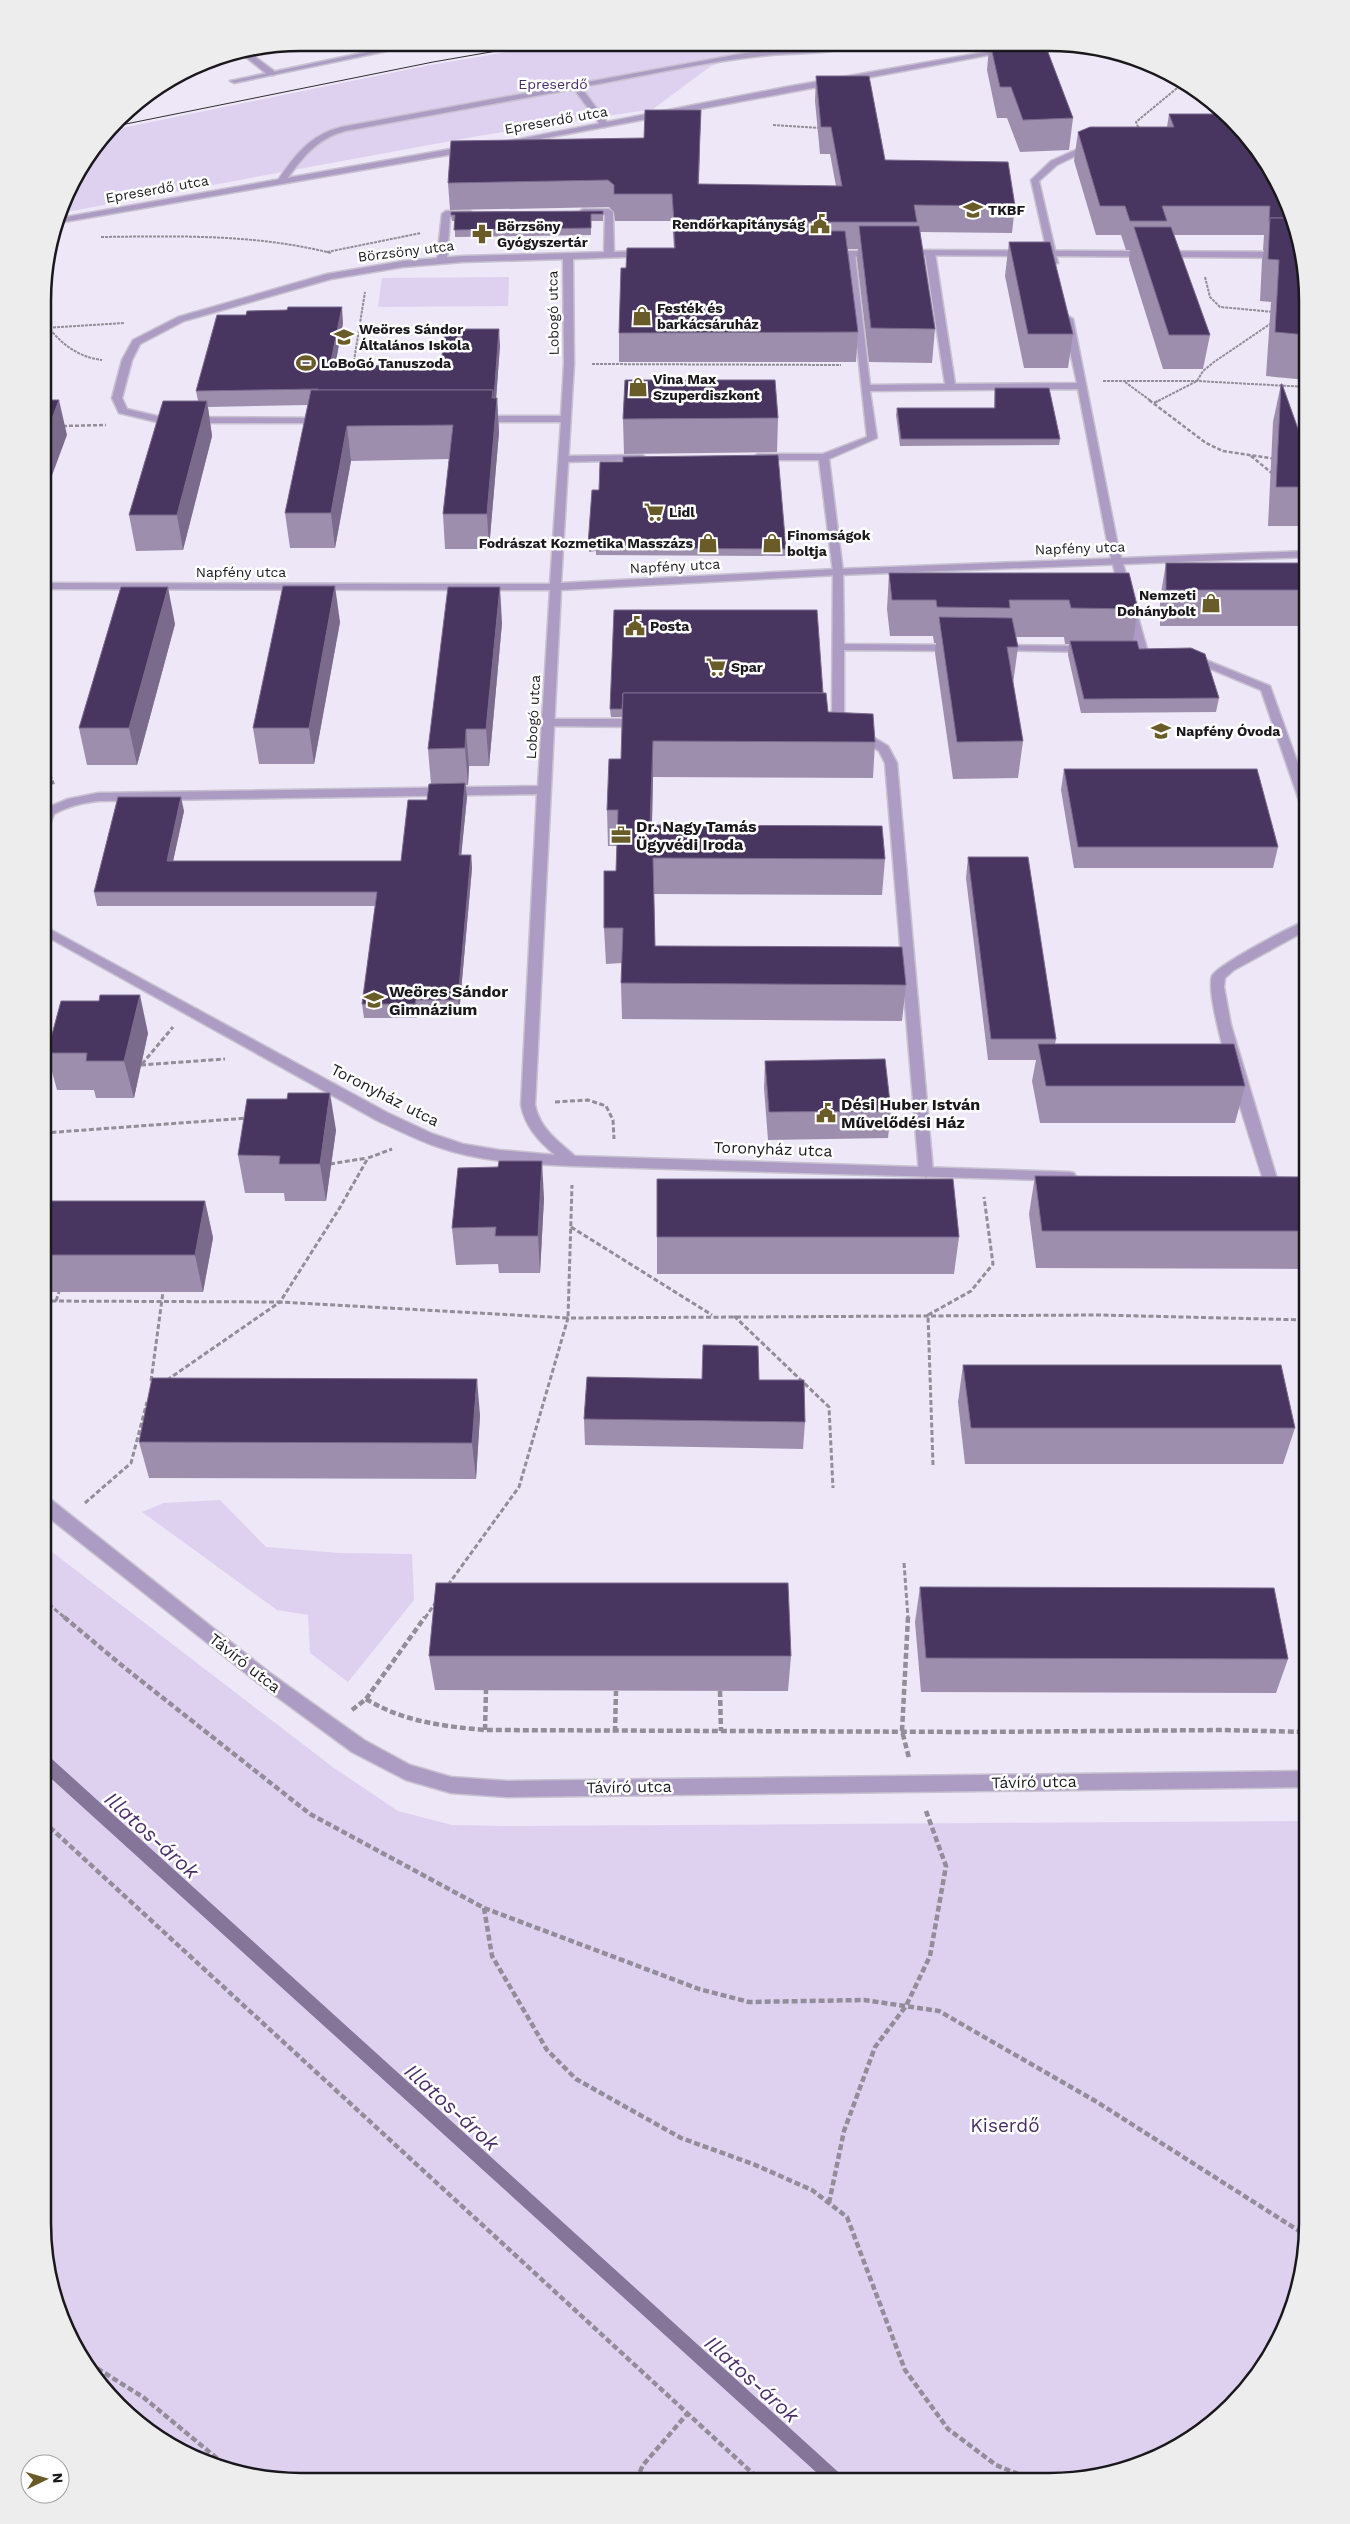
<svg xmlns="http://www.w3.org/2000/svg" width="1350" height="2524" font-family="'Work Sans',sans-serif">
<rect width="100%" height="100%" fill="#eee7f7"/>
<g fill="#ded1f0">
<path d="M554,44L777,45L711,66L653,109L478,136L61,213L69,186L112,130L425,66Z"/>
<path d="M509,277L508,306L378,307L382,278Z"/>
<path d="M220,1500L266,1547L339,1553L412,1554L414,1600L348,1682L310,1653L308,1615L277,1610L142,1512L164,1503Z"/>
<path d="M43,1545L334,1768L398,1811L452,1825L507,1826L1307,1821V2240L1288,2322L1254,2380L1206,2428L1133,2468L1049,2481L267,2479L202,2462L143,2428L86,2367L56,2307L43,2223Z"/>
</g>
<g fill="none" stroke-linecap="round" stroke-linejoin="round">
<path stroke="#847599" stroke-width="15" d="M43,1761L837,2481"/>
<defs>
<g id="service">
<path d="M812,47L835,50C831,53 780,54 771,55C707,61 644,76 581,87L609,125L605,127H602L574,89L345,131C316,139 302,158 285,182L278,180C295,155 310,135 341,127L745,53Z"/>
<path d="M250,53L274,71V75H268L242,54Z"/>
<path d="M1091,143L1098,145L1057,165L1039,181L1058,263L1050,265L1031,180L1051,161Z"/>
<path d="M609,209L613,212L614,254L609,257L604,254L605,215H583L579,212L583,209Z"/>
<path d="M446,211H470L474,214L470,217H450L447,260L442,263L437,260L442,214Z"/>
<path d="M930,250L935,253L955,384L1077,383L1063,319L1068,316L1073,319L1118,546L1147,649L1141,652L1135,649L1108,546L1078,389L870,391L877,438L829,459L843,572L844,644L956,645L962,648L956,651L844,650V722L838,726L832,722L833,572L819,460H758L753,457L758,454H823L867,437L847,252L855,254L870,385L945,384L925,253Z"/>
<path d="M642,455L647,458L646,460L564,462L559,459L564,456Z"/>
<path d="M997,645L1089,646L1095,649L1089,652L993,650L991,648Z"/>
<path d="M1191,654L1270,686L1307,789V810L1301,806L1261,690L1187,659V655Z"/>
<path d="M547,719H643L649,723L643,727L543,726V720Z"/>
<path d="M858,728L888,746L897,763L933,1172L926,1177L919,1172L885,763L879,751L854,735V729Z"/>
<path d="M1307,921V930L1234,970L1225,978L1224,987L1231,1025L1277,1179L1270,1184L1263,1179C1253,1146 1203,1000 1212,976C1216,966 1294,924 1307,921Z"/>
</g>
<g id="minor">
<path d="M409,43H425L234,83L230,81Z"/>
<path d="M1014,47H1031L498,147L494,144L786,87Z"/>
<path d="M468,146L471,147V151L58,223L60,218Z"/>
<path d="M903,250L1299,252L1300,258L900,255L898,253Z"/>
<path d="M648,251L651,252V256L573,259L574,364L561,583L838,569L1307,551V557L838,575L561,590L535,1105C540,1129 558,1141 575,1156L1069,1172L1074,1173L1076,1177L1074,1181L572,1166C527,1164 481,1162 438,1147C417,1140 398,1130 378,1121L44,935V926L388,1113L433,1134L463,1144L499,1150L555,1155C539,1141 525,1127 521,1105L537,794L98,801C82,803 68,806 54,814L48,830L44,831V809L68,799L98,793L538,786L550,590L44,589V583L550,584L561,422H478L473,419L478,416H561L564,364L563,259L463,262L403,267L331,279L184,321L140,344L132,360L122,398L127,409L161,417L329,418V422L325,423H161L119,413L112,398L122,360L133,340L178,317L327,274L403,261L463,256Z"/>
<path d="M828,251H878L883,254L878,257L825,256V252Z"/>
<path d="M43,1496L49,1498L270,1673L364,1740L410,1765L451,1777L507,1781L1307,1771V1787L507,1797L451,1793L406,1780L352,1752L258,1683L43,1513Z"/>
</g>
</defs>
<use href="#service" stroke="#c8c2d0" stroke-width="3"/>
<use href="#minor" stroke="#c8c2d0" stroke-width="3"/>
<g stroke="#928d98" stroke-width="2" stroke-dasharray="3 1" stroke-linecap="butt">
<path d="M1182,84L1220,116"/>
<path d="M773,125L820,128"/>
<path d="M1140,131L1136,122L1182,84L1175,77"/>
<path d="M101,237C179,236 255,234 331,253"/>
<path d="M327,252L421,233"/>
<path d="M1205,277L1210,297L1220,307L1274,312"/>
<path d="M45,323C60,343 77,357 102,360"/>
<path d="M45,328L124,323"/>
<path d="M592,364L841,365"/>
<path d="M351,367H353L365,292"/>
<path d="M1103,381H1197L1307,387"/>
<path d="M1125,382L1151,401"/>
<path d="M1158,401L1197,381L1203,371L1214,362L1273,322"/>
</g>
<g stroke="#928d98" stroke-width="2.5" stroke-dasharray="4 2" stroke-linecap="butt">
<path d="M1149,400L1206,443L1223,451L1276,459"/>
<path d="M1154,403L1160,400"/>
<path d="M63,426L106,425"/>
<path d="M1251,456L1273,474"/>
<path d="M44,758L54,785"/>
</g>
<g stroke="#928d98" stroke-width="3" stroke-dasharray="5 2.5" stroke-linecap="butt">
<path d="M142,1064L173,1027"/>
<path d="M141,1065L225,1059"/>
<path d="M555,1102L588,1100L606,1106L613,1120L614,1139"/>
<path d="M44,1133L248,1118"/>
<path d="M330,1164L367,1158"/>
<path d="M571,1227L712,1315"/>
<path d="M44,1301L280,1302L339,1209L368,1158L392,1149"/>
<path d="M56,1301L59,1292"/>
<path d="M734,1316L829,1407L833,1488"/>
<path d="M167,1380L280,1302L568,1318L572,1185"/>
<path d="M151,1381L163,1292"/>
<path d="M933,1465L928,1315L971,1291L993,1264L984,1197"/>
<path d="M85,1503L131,1463L147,1402"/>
<path d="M904,1563L908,1618"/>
<path d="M448,1585L519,1487L568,1318L1099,1315L1307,1320"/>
<path d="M43,1599L65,1618"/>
<path d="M425,1618L436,1602"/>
</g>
<g stroke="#928d98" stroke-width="4.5" stroke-dasharray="6 3" stroke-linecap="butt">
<path d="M64,1617L125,1668L310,1814L484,1908L699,1989L749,2002L864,2000L939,2011L1097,2102L1307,2236"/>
<path d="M908,1617L902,1731L909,1758"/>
<path d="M720,1691L721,1731"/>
<path d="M366,1699C404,1722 442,1726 485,1730L975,1732L1224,1730L1307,1732"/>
<path d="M352,1710L366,1699L425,1617"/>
<path d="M485,1730L486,1690"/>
<path d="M615,1732L616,1691"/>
<path d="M43,1821L761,2481"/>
<path d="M484,1908L492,1956L547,2050L576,2079L681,2138L753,2164L812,2190L847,2217L905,2370L948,2429L996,2465L1035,2481"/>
<path d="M829,2203L844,2131L875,2047L906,2006L930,1956L946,1866L926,1811"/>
<path d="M82,2359L143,2397L231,2470"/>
<path d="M636,2480L643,2465L688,2413"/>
</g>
<use href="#service" fill="#ac9cc4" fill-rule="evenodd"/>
<use href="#minor" fill="#ac9cc4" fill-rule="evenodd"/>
<path stroke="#312e34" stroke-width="1" d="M116,126L433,62L537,44"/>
</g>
<g fill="#9c8eac">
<path d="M989,47H1046L1073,118L1069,150L1020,152L1007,118H997L987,70Z"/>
<path d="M816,76L885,160L1015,206L1012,233L920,232L935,329L932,363L869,362L857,259L858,249H848L858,332L856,362H619V333L626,268L674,248L672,221H615L614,212L609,207L450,210L448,183L644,138L700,137L699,184L836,186L830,154H820L815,101Z"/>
<path d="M1169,114L1264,157L1294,217V221H1293L1308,301L1307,380L1266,376L1271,302L1260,301L1262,260L1264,250H1263L1264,235H1174L1210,335L1203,369H1163L1129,260L1130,250H1126L1121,235H1096L1074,161L1078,132L1167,127Z"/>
<path d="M603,211V221H591V235L455,237V221H452L451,212Z"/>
<path d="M1009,242L1073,334L1068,368H1024L1005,276Z"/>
<path d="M343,323L335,366L441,365L500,345L496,398H497L499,432L489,549H445L443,514L449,459L351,461L335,548H290L285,513L308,405L208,407L212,436L183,550L136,551L129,515L198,401L196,391Z"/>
<path d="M1281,384L1307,454V526H1268L1273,422Z"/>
<path d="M995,388L1060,439L1059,445L900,446L896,415L897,408H994Z"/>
<path d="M778,418L777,452L624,454L623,419Z"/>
<path d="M592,490L786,549V556L596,555V551L589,552Z"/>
<path d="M1166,563H1307V626H1160V599Z"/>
<path d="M889,573L1138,609L1133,641L1139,649L1219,698L1216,712L1081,713L1068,655L1069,644H1065L1064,637H1016L1018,647L1013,684L1023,741L1018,778L953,779L935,653L936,643H934L933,636H890L887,609Z"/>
<path d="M340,622L314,764H259L253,728Z"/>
<path d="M502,623L489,766H469L468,785H466L467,797L461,855H471L472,868L459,1014H417V1018H364L362,1004L375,906H97L94,892L184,811L173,861H401L427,800L431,784L428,749Z"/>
<path d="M175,624L137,765H87L79,728Z"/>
<path d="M823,693L828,712L875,742L873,778L653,777L652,825L885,859L882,895L654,894L655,946L906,985L902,1021L622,1019L621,983L622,963L606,964L604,928L616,871L617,846H608L607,810L621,759L622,717H611L610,709Z"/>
<path d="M1064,769L1278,847L1273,868H1074L1061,790Z"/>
<path d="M968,857L1056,1039L1055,1044L1245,1086L1235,1123H1040L1032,1081L1036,1060H988L966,878Z"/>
<path d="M99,1001L148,1033L134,1098H96L94,1090H57L47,1053Z"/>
<path d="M765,1061L891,1111L888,1138L768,1140L764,1088Z"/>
<path d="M336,1130L326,1201H285L284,1193H245L238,1155Z"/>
<path d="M1035,1176L1307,1177V1269L1036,1268L1029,1214Z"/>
<path d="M657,1179L959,1237L954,1274H657Z"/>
<path d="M544,1198L540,1273H499L498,1264L456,1265L452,1228Z"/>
<path d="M44,1201H205L213,1238L203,1292H44Z"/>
<path d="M963,1365L1295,1428L1283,1464H965L958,1402Z"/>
<path d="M759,1380L805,1422L803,1449L585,1445L584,1419Z"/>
<path d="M480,1415L476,1479L149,1478L139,1442Z"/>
<path d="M920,1587L1288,1659L1276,1693L921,1692L915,1622Z"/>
<path d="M429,1656H791L788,1691L435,1690Z"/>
</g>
<g fill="#7a6b8d">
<path d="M701,110L700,137L698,211V184Z"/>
<path d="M342,307L343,323L332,382L330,366Z"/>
<path d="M499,329L500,345L495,414L494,398Z"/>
<path d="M493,390L495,424L497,398L499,432L489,549L487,514Z"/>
<path d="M59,400L67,435L44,497V440Z"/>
<path d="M207,401L212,436L183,550L177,515Z"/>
<path d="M347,426L351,461L335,548L331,513Z"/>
<path d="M335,586L340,622L314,764L309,728Z"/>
<path d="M168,587L175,624L137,765L129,728Z"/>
<path d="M500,587L502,623L489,766L486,729Z"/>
<path d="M466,729L469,766L468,785L465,748Z"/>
<path d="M653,741V777L651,860L650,825Z"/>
<path d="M465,783L467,797L460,868L459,855Z"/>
<path d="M181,797L184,811L170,875L167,861Z"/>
<path d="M471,855L472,868L459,1014L458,1000Z"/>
<path d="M140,995L148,1033L134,1098L124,1061Z"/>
<path d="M416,1000L417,1014V1018L415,1004Z"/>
<path d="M330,1093L336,1130L326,1201L320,1164Z"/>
<path d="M542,1161L544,1198L540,1273L538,1236Z"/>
<path d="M205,1201L213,1238L203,1292L195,1255Z"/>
<path d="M477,1379L480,1415L476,1479L472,1443Z"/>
</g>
<g fill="#493660" stroke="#7a6b8d">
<path d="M991,47H1046L1073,118L1023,120L1011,87H1000Z"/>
<path d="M816,76H869L885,160L1008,162L1015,206L914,205L917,222H674L672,194H614V185L608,180L448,183L451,141L644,138L645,110H701L698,184L842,186L831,127H821Z"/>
<path d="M1169,114H1226L1264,157L1281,192H1274L1284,218H1270V221H1269L1270,206H1162L1167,221H1130L1125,206H1100L1078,132L1090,127H1174Z"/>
<path d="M603,211V214H591V228L454,230L455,215H451V212Z"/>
<path d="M1270,218H1292L1295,227L1308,301L1307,335L1275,332L1279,260L1268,259Z"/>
<path d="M859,226H919L935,329L871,328Z"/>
<path d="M1134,227H1171L1210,335H1169Z"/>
<path d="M674,231H845L858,332L619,333L621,268H626L627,248H675Z"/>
<path d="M1009,242H1050L1073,334H1028Z"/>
<path d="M288,307H342L330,366L441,365L445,329H499L494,398H493V390H317L318,389L196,391L217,315H246L247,311L287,310Z"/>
<path d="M625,380H775L778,418L623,419Z"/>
<path d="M1281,384H1282L1307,454V487H1276Z"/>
<path d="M995,388H1049L1060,439H901L897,408H995Z"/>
<path d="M311,390H493L492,398H497L487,514H443L453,425L347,426L331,513H285Z"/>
<path d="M45,400H59L44,440Z"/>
<path d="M163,401H207L177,515H129Z"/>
<path d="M778,455L786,549L596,548L595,544L588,545L592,490H599L600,462H623V457Z"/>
<rect x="1166" y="563" width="141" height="27"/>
<path d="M889,573H1129L1138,609L1071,608L1069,600H1009L1010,608L937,607L936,600H892Z"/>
<path d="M283,586H335L309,728H253Z"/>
<path d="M121,587H168L129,728H79Z"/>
<path d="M448,587H500L486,729H466L465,748L428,749Z"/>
<path d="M614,610H817L823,693H623L622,709H610Z"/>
<path d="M939,617L1012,618L1018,647H1007L1023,741L957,742Z"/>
<path d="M1070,641H1137L1139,649L1191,648L1205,654L1219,698L1084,699Z"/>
<path d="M623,693H826L828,712L873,714L875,742L653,741L650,825L882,826L885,859L653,858L655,946L902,947L906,985L621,983L623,928H604V871H616L618,810H607L609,759H621Z"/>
<path d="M1064,769H1257L1278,847H1078Z"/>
<path d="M465,783L459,855H471L458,1000H416L415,1004H362L377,892H94L118,797H181L167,861H401L408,800H427L429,784Z"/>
<path d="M968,857H1028L1056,1039H991Z"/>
<path d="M100,995H140L124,1061H86L87,1053H47L61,1001H99Z"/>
<path d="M1038,1044H1234L1245,1086H1046Z"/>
<path d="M885,1059L891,1111L769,1112L765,1061Z"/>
<path d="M288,1093H330L320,1164H279L280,1156L238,1155L247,1099H287Z"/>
<path d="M499,1161H542L538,1236H495L496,1227L452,1228L458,1168L498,1167Z"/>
<path d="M1035,1176L1307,1177V1231H1042Z"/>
<path d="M657,1179H953L959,1237H657Z"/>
<path d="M44,1201H205L195,1255H44Z"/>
<path d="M703,1345L758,1346L759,1380H804L805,1422L584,1419L587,1377L702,1379Z"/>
<path d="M963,1365H1281L1295,1428H971Z"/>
<path d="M152,1378L477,1379L472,1443L139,1442Z"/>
<path d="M436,1583H788L791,1656H429Z"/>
<path d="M920,1587L1274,1588L1288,1659L926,1658Z"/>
</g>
<defs>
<symbol id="university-bare" viewBox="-9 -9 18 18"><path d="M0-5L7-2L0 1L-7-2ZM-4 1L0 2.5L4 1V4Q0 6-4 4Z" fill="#6a5c29" stroke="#fff" stroke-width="2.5" paint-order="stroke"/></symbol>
<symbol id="civic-bare" viewBox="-9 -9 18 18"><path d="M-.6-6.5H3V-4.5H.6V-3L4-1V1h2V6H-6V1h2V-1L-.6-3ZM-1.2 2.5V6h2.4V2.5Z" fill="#6a5c29" stroke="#fff" stroke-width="2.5" paint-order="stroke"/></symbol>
<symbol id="pharmacy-bare" viewBox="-9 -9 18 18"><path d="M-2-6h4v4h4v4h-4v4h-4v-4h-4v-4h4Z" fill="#6a5c29" stroke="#fff" stroke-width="2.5" paint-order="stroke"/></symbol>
<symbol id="shop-bare" viewBox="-9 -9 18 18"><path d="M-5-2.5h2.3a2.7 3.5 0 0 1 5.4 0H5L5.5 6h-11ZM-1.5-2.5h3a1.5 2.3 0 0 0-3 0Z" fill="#6a5c29" stroke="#fff" stroke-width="2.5" paint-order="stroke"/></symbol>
<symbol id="school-bare" viewBox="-9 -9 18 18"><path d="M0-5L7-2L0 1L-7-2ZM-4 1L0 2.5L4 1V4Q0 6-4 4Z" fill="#6a5c29" stroke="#fff" stroke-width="2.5" paint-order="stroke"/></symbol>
<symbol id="stadium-bare" viewBox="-9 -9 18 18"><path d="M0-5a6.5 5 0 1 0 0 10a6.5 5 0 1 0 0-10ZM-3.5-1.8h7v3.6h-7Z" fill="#6a5c29" stroke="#fff" stroke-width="2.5" paint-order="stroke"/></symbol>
<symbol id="supermarket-bare" viewBox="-9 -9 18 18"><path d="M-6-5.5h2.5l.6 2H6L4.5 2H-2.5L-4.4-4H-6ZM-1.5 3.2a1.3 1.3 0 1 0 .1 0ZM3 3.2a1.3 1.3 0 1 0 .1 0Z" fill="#6a5c29" stroke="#fff" stroke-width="2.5" paint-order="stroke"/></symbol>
<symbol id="office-bare" viewBox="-9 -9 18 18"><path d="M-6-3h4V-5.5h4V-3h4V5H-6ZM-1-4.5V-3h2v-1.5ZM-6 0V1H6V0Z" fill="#6a5c29" stroke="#fff" stroke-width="2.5" paint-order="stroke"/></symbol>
</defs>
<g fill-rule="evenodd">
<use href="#university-bare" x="959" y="196" width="28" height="28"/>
<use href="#civic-bare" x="806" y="210" width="28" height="28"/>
<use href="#pharmacy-bare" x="468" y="220" width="28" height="28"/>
<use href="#shop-bare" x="628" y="302" width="28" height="28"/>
<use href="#school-bare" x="330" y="323" width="28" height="28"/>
<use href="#stadium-bare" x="292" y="349" width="28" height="28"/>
<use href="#shop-bare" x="624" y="373" width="28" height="28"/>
<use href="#supermarket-bare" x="640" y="498" width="28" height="28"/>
<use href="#shop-bare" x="694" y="529" width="28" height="28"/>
<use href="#shop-bare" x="758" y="529" width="28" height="28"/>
<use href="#shop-bare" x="1197" y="589" width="28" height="28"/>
<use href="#civic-bare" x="621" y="612" width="28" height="28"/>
<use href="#supermarket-bare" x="702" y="653" width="28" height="28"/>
<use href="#school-bare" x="1147" y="717" width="28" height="28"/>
<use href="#office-bare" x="607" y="821" width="28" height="28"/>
<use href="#school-bare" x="360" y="986" width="28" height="28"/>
<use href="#civic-bare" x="812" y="1099" width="28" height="28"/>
</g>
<g text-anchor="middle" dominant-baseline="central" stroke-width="5" stroke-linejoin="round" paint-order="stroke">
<g font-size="14" fill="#472b66" stroke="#fff">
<text x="553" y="84">Epreserdő</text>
</g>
<g font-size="14" fill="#1a181d" stroke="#fff">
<text transform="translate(556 120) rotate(-10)">Epreserdő utca</text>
<text transform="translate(157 189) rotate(-10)">Epreserdő utca</text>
<text transform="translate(406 251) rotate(-7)">Börzsöny utca</text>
<text transform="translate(553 313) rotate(-91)">Lobogó utca</text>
<text transform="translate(1080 548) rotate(-2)">Napfény utca</text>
<text transform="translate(675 566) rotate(-3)">Napfény utca</text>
<text x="241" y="572">Napfény utca</text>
<text transform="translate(533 717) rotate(-87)">Lobogó utca</text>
</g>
<g font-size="14" font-weight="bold" fill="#1a181d" stroke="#fff" text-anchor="start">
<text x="988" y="210">TKBF</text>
<text x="805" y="224" text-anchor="end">Rendőrkapitányság</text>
<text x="497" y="226">Börzsöny<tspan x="497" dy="16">Gyógyszertár</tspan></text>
<text x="657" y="308">Festék és<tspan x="657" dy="16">barkácsáruház</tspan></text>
<text x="359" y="329">Weöres Sándor<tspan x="359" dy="16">Általános Iskola</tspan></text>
<text x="321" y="363">LoBoGó Tanuszoda</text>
<text x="653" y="379">Vina Max<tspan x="653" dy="16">Szuperdiszkont</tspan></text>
<text x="669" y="512">Lidl</text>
<text x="787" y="535">Finomságok<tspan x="787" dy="16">boltja</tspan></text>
<text x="693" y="543" text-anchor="end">Fodrászat Kozmetika Masszázs</text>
<text x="1196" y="595" text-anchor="end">Nemzeti<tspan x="1196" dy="16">Dohánybolt</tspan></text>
<text x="650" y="626">Posta</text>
<text x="731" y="667">Spar</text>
<text x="1176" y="731">Napfény Óvoda</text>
</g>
<g font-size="16" font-weight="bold" fill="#1a181d" stroke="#fff" text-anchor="start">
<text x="636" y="826">Dr. Nagy Tamás<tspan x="636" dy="18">Ügyvédi Iroda</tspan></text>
<text x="389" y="991">Weöres Sándor<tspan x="389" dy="18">Gimnázium</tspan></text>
<text x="841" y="1104">Dési Huber István<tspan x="841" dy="18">Művelődési Ház</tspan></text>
</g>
<g font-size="16" fill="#1a181d" stroke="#fff">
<text transform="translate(385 1095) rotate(27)">Toronyház utca</text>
<text transform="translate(773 1149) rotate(2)">Toronyház utca</text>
<text transform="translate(245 1663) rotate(38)">Távíró utca</text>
<text transform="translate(1034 1782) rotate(-1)">Távíró utca</text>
<text transform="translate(629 1787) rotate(-1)">Távíró utca</text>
</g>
<g font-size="19" fill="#472b66" stroke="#fff">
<text x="1005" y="2125">Kiserdő</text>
</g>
<g font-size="21" font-style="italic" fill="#4b2e6a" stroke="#fff">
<text transform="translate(152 1835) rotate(42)">Illatos-árok</text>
<text transform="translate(452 2107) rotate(42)">Illatos-árok</text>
<text transform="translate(752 2379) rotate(42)">Illatos-árok</text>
</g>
</g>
<path d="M0 0H1350V2524H0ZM301 51H1049A250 250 0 0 1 1299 301V2223A250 250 0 0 1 1049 2473H301A250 250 0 0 1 51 2223V301A250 250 0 0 1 301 51Z" fill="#ededed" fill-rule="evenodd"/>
<path fill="none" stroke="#1a181d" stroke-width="2.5" d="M301 51H1049A250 250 0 0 1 1299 301V2223A250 250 0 0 1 1049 2473H301A250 250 0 0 1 51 2223V301A250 250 0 0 1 301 51Z"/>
<g transform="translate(45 2479) rotate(85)"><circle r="24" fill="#ffffff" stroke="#a3a3a5"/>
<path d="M0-4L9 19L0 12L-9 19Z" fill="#6a5c29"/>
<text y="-8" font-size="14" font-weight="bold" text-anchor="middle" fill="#1a181d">N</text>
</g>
</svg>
